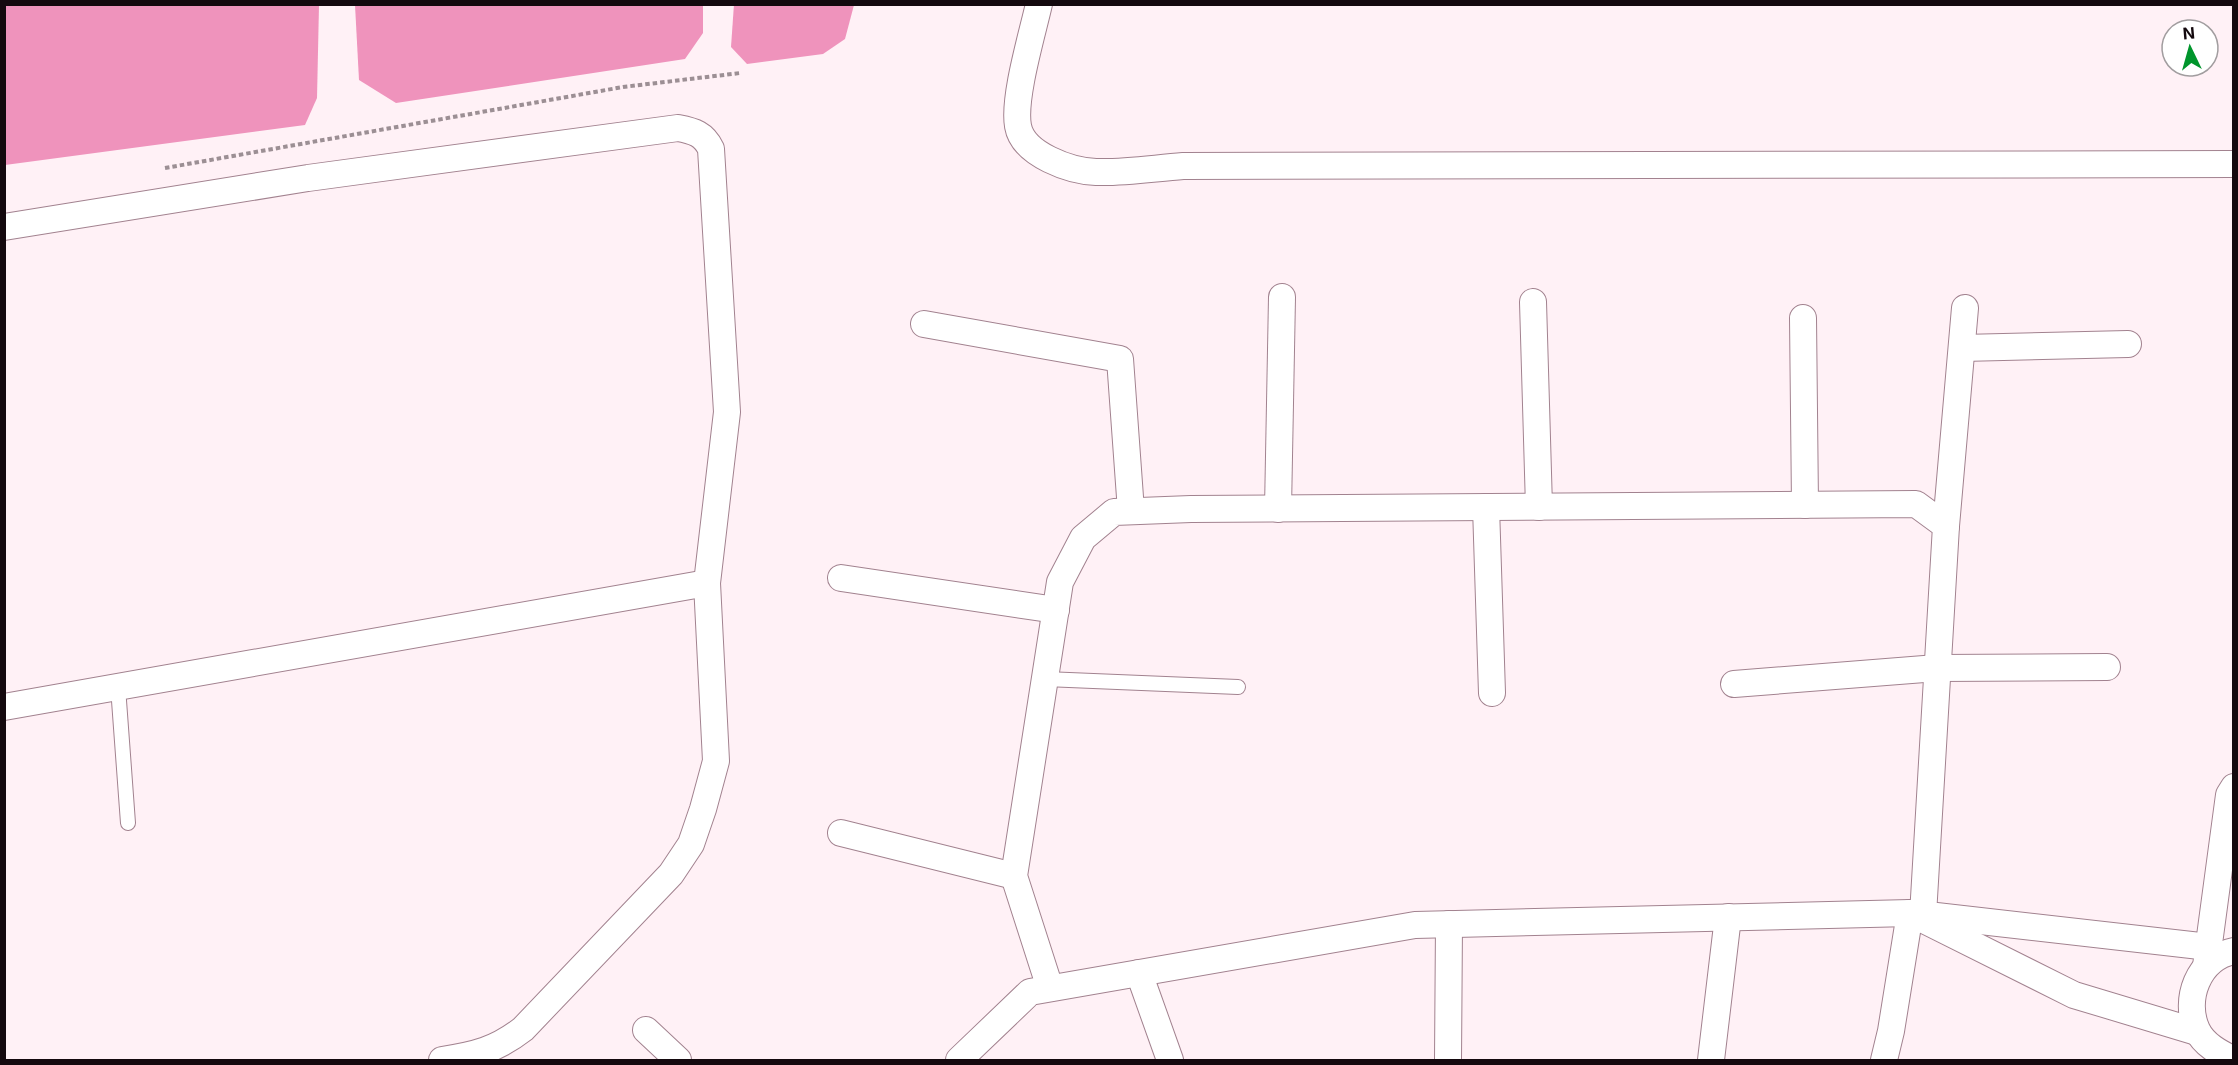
<svg xmlns="http://www.w3.org/2000/svg" width="2238" height="1065" font-family="Inter,sans-serif">
<rect width="100%" height="100%" fill="#fff1f6"/>
<g fill="#ef93bc">
<path d="M734,4H854V5L845,39L823,54L747,64L731,47Z"/>
<path d="M4,5H319L317,98L305,125L5,165Z"/>
<path d="M355,5H703V33L685,59L396,103L359,80Z"/>
</g>
<g fill="none" stroke-linecap="round" stroke-linejoin="round">
<defs>
<g id="service">
<path d="M1045,679L1238,687"/>
<path d="M118,687L128,823"/>
</g>
<g id="minor">
<path d="M1039,4C1032,35 1013,98 1018,126C1023,155 1071,171 1096,172C1125,173 1155,168 1183,166L2234,164"/>
<path d="M4,227L308,178L678,128C694,131 704,134 711,149L727,412L707,583L716,761L703,809L691,844L671,874L523,1029C496,1050 475,1055 442,1060"/>
<path d="M1533,302L1539,507"/>
<path d="M1803,318L1805,505"/>
<path d="M924,324L1120,359L1131,511"/>
<path d="M1962,348L2128,344"/>
<path d="M1486,507L1492,693"/>
<path d="M1278,509L1282,297"/>
<path d="M1946,526L1965,308"/>
<path d="M841,578L1056,610"/>
<path d="M1734,684L1937,668L2107,667"/>
<path d="M4,707L707,583"/>
<path d="M841,833L1014,876"/>
<path d="M2234,951C2198,958 2183,1000 2197,1030C2204,1045 2220,1053 2234,1060"/>
<path d="M2206,966L2229,795L2234,787"/>
<path d="M1139,973L1170,1060"/>
<path d="M1050,988L1014,876L1060,582L1083,538L1114,512L1191,509L1916,504L1946,526L1923,915"/>
<path d="M646,1030L678,1060"/>
<path d="M959,1060L1030,992L1415,925L1910,913L2209,947"/>
<path d="M1448,1060L1449,924"/>
<path d="M1711,1060L1728,917"/>
<path d="M1884,1060L1891,1031L1910,913L2074,995L2197,1032"/>
</g>
</defs>
<use href="#service" stroke="#a2828f" stroke-width="16"/>
<use href="#minor" stroke="#a2828f" stroke-width="28"/>
<path stroke="#9c8f94" stroke-width="4" stroke-dasharray="4.5 3" stroke-linecap="butt" d="M165,168L623,87L740,73"/>
<use href="#service" stroke="#fff" stroke-width="14"/>
<use href="#minor" stroke="#fff" stroke-width="26"/>
</g>
<rect width="2238" height="1065" fill="none" stroke="#14090e" stroke-width="12"/>
<g transform="translate(2190 48) rotate(355)"><circle r="28" fill="#ffffff" stroke="#a19d9f" stroke-width="1.5"/>
<path d="M0-4.5L10 22L0 15L-10 22Z" fill="#00952c"/>
<text y="-9" font-size="16" font-weight="bold" text-anchor="middle" fill="#14090e">N</text>
</g>
</svg>
